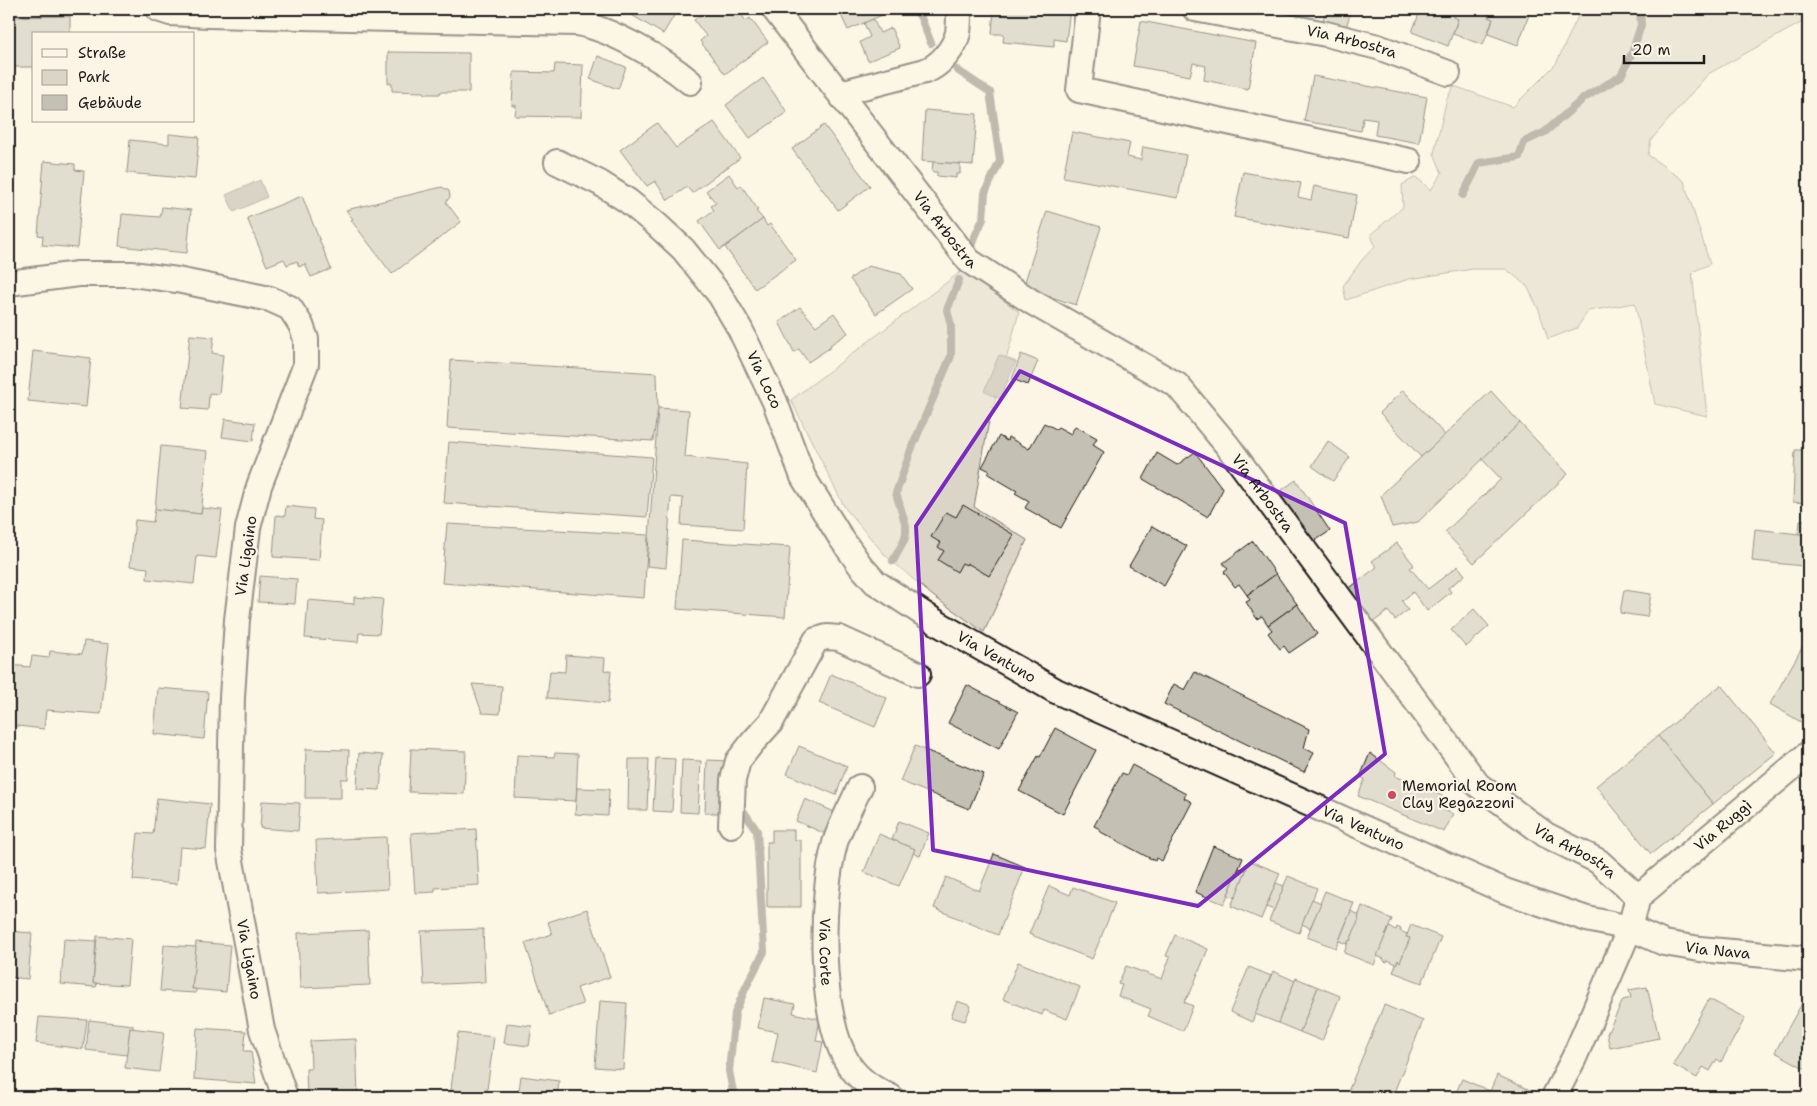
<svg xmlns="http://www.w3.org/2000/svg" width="1817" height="1106" font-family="'Shantell Sans',sans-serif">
<rect width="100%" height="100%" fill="#fcf5e5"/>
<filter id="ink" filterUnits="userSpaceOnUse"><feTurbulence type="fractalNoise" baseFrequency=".02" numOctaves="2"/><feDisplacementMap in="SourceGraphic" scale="10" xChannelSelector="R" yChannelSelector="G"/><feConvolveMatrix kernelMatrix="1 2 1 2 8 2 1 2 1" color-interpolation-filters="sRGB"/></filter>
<g filter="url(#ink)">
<g fill="#dbd5c8" stroke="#7c7872">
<path d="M1579,9H1808V19L1708,74L1651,140L1648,155L1684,181L1710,264L1692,272L1707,416L1655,404L1635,303L1588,311L1577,328L1548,339L1539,310L1527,286L1506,269H1473L1409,279L1346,300L1343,286L1362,260L1375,246L1371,234L1403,207L1402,185L1416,177L1431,190L1442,173L1434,153L1447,98L1454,86L1513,107L1556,64L1580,12Z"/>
<path d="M963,270L1019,312L988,426L974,507L1027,540L984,632L933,596L885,555L845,508L791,400Z"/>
</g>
<g fill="#b0aba1" stroke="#75726c">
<path d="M260,180L267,197L234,212L226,195Z"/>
<path d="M999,355L1016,362L1000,399L984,391Z"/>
</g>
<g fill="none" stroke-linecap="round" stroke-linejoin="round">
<g stroke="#75726c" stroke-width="8">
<path d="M915,9L921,18L931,43"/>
<path d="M957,70L990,92L1000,161L985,193L983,219L968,252"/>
<path d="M1463,195L1479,163L1519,157L1524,142L1545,132L1584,98L1621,76L1632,53L1641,25L1640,9"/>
<path d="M893,561L904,541L906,533V526L896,493L911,450L951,356V325L947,310L959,280"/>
<path d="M734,1097L729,1071L735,1013L745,989L764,952L757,831L742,809"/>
</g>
</g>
<g fill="#c4c0b3" stroke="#1c1c1c">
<path d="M622,9H678L663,34Z"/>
<path d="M709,9H737L746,21L750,18L768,42L725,74L700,41L706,36L694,20Z"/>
<path d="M838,9H890L891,11L848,30Z"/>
<path d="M994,9H1070L1066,41L1054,39V47L1003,42L1004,34H992Z"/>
<path d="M1327,9L1341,13L1342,9H1352L1345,30L1322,22Z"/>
<path d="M1421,9H1457L1453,17L1458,19L1448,46L1412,32Z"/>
<path d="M1457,9H1491L1488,17L1493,19L1483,45L1453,34L1458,19L1453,17Z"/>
<path d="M1491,9H1531L1518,45L1488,34L1493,19L1488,17Z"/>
<path d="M70,16V34H34V67H9V17Z"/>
<path d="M873,19L880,33L891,28L900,48L868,61L860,42L870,37L864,23Z"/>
<path d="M1141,21L1256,43L1248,89L1204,80L1206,66L1193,63L1190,76L1133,66Z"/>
<path d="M388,52L469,53V92H440V94H424V92L392,91V83H388Z"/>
<path d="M598,56L626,67L618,89L590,79Z"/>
<path d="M555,64L583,65L581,117L515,116L516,105L512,106L514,72L554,73Z"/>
<path d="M1313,76L1427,97L1419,143L1375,135L1377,120L1363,118L1361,131L1304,121Z"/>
<path d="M763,78L787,112L750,138L726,105Z"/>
<path d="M925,110L977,114L973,165L922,161Z"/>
<path d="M714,122L740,158L692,193L687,187L668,200L655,181L647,186L620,150L657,123L676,148Z"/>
<path d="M824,125L870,186L838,210L792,149Z"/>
<path d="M1072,132L1130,143L1127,157L1141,160L1143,147L1186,155L1178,198L1063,177Z"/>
<path d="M169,134L199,137L195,179L127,173L130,140L169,144Z"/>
<path d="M44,161L75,164V170L84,171L77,248L42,245L43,236L38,235Z"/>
<path d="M933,162L960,164V174H956V178L937,176V172H932Z"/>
<path d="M1243,172L1301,183L1298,197L1311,200L1314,186L1357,195L1349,238L1234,217Z"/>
<path d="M729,174L738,187L741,185L758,210L756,211L763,219L720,250L699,221L714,210L711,206L716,203L706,191Z"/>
<path d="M442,187L449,191L450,197L446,202L461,222L392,274L351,220L353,219L346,210Z"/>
<path d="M302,196L331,269L311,277L305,264L299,267L297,261L287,265L284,259L267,266L247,218Z"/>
<path d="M162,207L191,210L187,253L119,246L122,214L160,217Z"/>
<path d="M1047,211L1101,227L1076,305L1023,288Z"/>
<path d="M763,219L767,226L770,224L796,260L755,289L725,247Z"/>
<path d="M868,266L901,274L912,289L876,314L850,279Z"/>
<path d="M800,307L816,326L834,313L848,333L830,345L831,347L808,362L799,349L794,352L779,322Z"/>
<path d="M190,335L214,337L212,353L223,355L219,394L209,393L208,410L182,408Z"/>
<path d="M33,351L91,358L86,407L28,401Z"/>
<path d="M1021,354L1038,361L1028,385L1012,379Z"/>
<path d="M451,360L657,373L658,408L653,441L447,428Z"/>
<path d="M1403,390L1445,435L1421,457L1380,413Z"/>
<path d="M1491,391L1520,423L1418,522L1392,527L1381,495Z"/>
<path d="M658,408L689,410L685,457L747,464L743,529L681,525L683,498L671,497L666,568L647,566Z"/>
<path d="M225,419L255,423L253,441L222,437Z"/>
<path d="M1044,423L1056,429L1058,427L1071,434L1075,426L1097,438L1093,445L1104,452L1061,528L1025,508L1029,501L1015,493L1017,491L988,474L990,471L982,467L999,436L1007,441L1008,437L1029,449Z"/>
<path d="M1520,423L1568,474L1474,563L1445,532L1501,479L1482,459Z"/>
<path d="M1328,441L1350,457L1333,481L1312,466Z"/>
<path d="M449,442L652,457L647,517L444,503Z"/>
<path d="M161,446L208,451L201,514L155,509Z"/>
<path d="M1795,450H1808V503L1793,502Z"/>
<path d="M1195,452L1223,489L1208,517L1143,479L1157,453L1177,465Z"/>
<path d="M1296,480L1330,531L1313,542L1279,492Z"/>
<path d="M963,505L1014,535L989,576L967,563L966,565L962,563L957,572L938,560L944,551L938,547L941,543L931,537L946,512L956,517Z"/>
<path d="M286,506L314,509L313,519L322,520L319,560L273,557L276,515L285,516Z"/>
<path d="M202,508L222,510L216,558L197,556L194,584L147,579L148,568L130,566L135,520L153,522L155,509L201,514Z"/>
<path d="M1800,520H1808V547H1806L1808,535L1799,534Z"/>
<path d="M447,524L648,535L644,598L442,583Z"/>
<path d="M1152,526L1187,546L1164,586L1129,566Z"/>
<path d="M1755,529L1808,535L1804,566L1752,561Z"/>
<path d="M682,540L790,547L785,617L677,609Z"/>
<path d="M1253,541L1276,574L1247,595L1239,584L1235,587L1224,572L1228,569L1223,563Z"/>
<path d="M1397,543L1414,565L1410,568L1428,589L1458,566L1465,575L1448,588L1451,592L1427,611L1413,592L1402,601L1408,610L1395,620L1388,611L1372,623L1347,590L1377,567L1372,561Z"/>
<path d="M1276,574L1297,604L1268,625L1262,616L1257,619L1246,602L1250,600L1247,595Z"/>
<path d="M260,576L297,579L295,604L258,602Z"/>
<path d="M1624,590L1651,594L1647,617L1620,613Z"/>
<path d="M354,597L383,599L379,634L359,633L358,642L305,638L308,600L354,604Z"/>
<path d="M1297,604L1317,634L1289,653L1284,646L1280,649L1268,633L1272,630L1268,625Z"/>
<path d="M1474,609L1489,626L1466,647L1451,630Z"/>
<path d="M84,641L109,644L101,714L46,710L44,729L9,725V665L30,667L32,656L49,658L50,651L82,654Z"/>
<path d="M1803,646L1808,649V726L1770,704Z"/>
<path d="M566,655L605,658L604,670L611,671L608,703L547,698L550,671L565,672Z"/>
<path d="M1195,672L1309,729L1304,748L1314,753L1304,772L1164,704L1174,684L1185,690Z"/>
<path d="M831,674L887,698L875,727L819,703Z"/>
<path d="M472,684L502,686L500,714L482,713Z"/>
<path d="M967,685L1018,712L999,749L948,723Z"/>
<path d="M1721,685L1776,753L1713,804L1658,736Z"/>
<path d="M158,688L208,692L204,739L154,734Z"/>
<path d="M1055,728L1096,750L1063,814L1019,791L1038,756L1040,757Z"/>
<path d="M1658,736L1713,804L1651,854L1596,786Z"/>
<path d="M799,746L847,766L836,795L787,774Z"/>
<path d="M915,746L984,774L969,809L900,781Z"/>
<path d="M306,749L349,750L348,779H341V798H305Z"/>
<path d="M411,749L466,751L464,794L409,792Z"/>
<path d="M359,753L383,755L380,790L357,789Z"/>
<path d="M555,753L578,754L576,801L515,798L517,755L554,757Z"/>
<path d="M1370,753L1396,772L1395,776L1449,799L1444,810L1453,814L1444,832L1358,796L1365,779L1360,777Z"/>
<path d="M656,758L675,759L672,812L653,811Z"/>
<path d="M629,759H649L647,810H628Z"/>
<path d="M682,760L701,761L698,813L680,812Z"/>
<path d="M707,760L728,761L725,813H705Z"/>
<path d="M1132,765L1186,794L1184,798L1192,802L1162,861L1156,858L1155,861L1099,831L1100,829L1094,826L1122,773L1127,775Z"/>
<path d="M577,788L609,789L608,816L575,814Z"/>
<path d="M157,798L210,804L206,849L180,847L177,884L133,880L138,833L153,834Z"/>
<path d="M805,799L839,814L828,835L796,821Z"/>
<path d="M262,801L300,803L298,831L260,828Z"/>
<path d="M899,821L929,833L920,856L913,853L915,849L892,840Z"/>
<path d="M476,829L479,885L435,888V892L415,893L411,833Z"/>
<path d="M772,830H794V840L801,841V907H767V842H772Z"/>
<path d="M879,834L915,849L899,886L864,872Z"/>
<path d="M386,837L388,889L318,893L316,840Z"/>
<path d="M1213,846L1243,858L1224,904L1195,892Z"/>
<path d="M994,854L1025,867L998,935L934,908L946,877L979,891Z"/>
<path d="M1250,861L1280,873L1261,919L1231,906Z"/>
<path d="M1239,868L1246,870L1235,898L1228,895Z"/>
<path d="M1288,876L1317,888L1299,933L1269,921Z"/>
<path d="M1276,883L1284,886L1274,910L1266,907Z"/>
<path d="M1049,886L1070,895L1073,887L1115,903L1092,959L1029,934Z"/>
<path d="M1325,891L1354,903L1336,948L1307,937Z"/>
<path d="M1312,899L1321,903L1310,928L1302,924Z"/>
<path d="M1362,906L1392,919L1374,965L1344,953L1349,940L1350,941Z"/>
<path d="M587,909L610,977L577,988L583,1004L549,1015L525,943L552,934L548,922Z"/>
<path d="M1351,911L1359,915L1358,918L1359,919L1350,941L1349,940L1347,944L1339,941Z"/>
<path d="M1411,925L1441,937L1422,983L1393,972L1398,960L1400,962L1410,938L1406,937Z"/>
<path d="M1389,927L1396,930L1397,927L1401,929L1400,931L1407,934L1406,937L1410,938L1400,962L1398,960L1396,964L1388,960L1387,962L1384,961V959L1377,956Z"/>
<path d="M483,929L485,982L424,985L421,931Z"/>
<path d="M368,930L370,985L300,988L298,933Z"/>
<path d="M9,931L32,933L28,979L9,977Z"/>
<path d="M1175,935L1208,949L1191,991L1184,1002L1193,1006L1183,1031L1148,1016L1151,1009L1118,996L1122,985L1118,984L1126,966L1162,979L1170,957L1166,956Z"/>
<path d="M97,936L131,939L127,985L93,983Z"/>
<path d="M64,939L96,941L93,983H97L96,987L61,984Z"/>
<path d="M196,942L230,945L226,992L192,989Z"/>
<path d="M164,945L196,947L192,989H196V993L160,991Z"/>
<path d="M1018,962L1080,987L1067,1019L1044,1010L1042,1015L1003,999Z"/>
<path d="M1249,967L1271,976L1252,1022L1230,1012Z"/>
<path d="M1273,971L1295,981L1278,1023L1255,1014Z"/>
<path d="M1296,978L1318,987L1300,1032L1278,1023Z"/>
<path d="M1318,987L1340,996L1322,1041L1300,1032Z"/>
<path d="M1647,987L1659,1038L1610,1048L1607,1034L1623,1000L1631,998L1629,990Z"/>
<path d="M1806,996L1808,997V1070L1775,1052Z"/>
<path d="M764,998L795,1004L793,1013L820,1019L816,1041L823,1042L817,1073L772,1062L778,1032L758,1028Z"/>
<path d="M1709,999L1745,1018L1721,1062L1717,1059L1710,1071L1703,1067L1697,1078L1673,1065Z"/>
<path d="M600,1001L627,1003L623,1069L595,1067Z"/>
<path d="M957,1001L971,1006L965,1021L951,1017Z"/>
<path d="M1384,1005L1423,1021L1392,1097H1356L1347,1094Z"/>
<path d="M9,1011H14L11,1040H9Z"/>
<path d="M39,1017L87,1020L83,1049L36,1043Z"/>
<path d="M89,1020L133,1025V1029L130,1028L127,1055L86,1050Z"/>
<path d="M507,1023L532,1026L529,1046L504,1043Z"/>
<path d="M130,1028L164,1032L159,1072L125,1068Z"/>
<path d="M197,1028L246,1031L244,1051H251L256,1084L194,1079Z"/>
<path d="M458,1033L494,1037L486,1097H450Z"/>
<path d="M356,1039L358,1097H307L306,1069H311L310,1041Z"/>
<path d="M1497,1075L1532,1091L1530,1097H1454L1462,1079L1490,1091Z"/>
<path d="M521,1076L559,1081L557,1097H518Z"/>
<path d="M55,1090L66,1092L69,1097H43L47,1093Z"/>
</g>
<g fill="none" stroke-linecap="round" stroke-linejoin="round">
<defs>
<g id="street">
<path d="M158,9L170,13L208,15L576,23C610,28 664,60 690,82"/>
<path id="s1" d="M774,9L969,261L1032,302L1177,385L1227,445L1478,785L1546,835L1598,861L1638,897L1630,928L1574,1058L1554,1097"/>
<path d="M1088,9L1079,90L1409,161"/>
<path id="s2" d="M1195,9L1326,34L1378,47L1448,73"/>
<path d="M840,93L925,71C940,66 954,49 958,33C959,25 959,17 959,9"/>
<path id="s3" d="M557,162L600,183L628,201L656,224L683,249L720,295L740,329L775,402L803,477L841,538L860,565L875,582L939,624L1056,691L1505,891L1587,919L1630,928L1664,943L1700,949L1808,959"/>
<path id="s4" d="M9,283L78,274H132L177,280L270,299L290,308L301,325L306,339V364L259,486L248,528L237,620L232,697L229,850L262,1030L285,1097"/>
<path id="s5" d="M860,787C851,806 841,824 835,843C820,898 818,1016 849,1065C859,1080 875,1090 891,1097"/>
<path d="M731,825L733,780L738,761L752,743L771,722L816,640L827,637L839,638L918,674"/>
<path id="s6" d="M1638,897L1808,754"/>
</g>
</defs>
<use href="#street" stroke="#1c1c1c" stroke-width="28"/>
<use href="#street" stroke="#fcf5e5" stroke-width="24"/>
</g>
</g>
<path d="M0 0H1817V1106H0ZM1020,371L1345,523L1385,754L1198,906L933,850L916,526Z" fill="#fcf5e5" fill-opacity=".55" fill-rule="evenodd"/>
<path fill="none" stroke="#7b2cbf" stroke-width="4" stroke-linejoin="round" d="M1020,371L1345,523L1385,754L1198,906L933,850L916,526Z"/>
<circle fill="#d1495b" stroke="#fcf5e5" stroke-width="2" cx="1392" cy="795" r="5"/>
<g text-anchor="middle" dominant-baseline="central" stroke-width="4.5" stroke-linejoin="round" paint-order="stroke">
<g font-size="15" fill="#1c1c1c" stroke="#fcf5e5">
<text stroke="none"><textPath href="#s2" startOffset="160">Via Arbostra</textPath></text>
<text stroke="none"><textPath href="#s1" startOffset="279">Via Arbostra</textPath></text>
<text stroke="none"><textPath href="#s3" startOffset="309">Via Loco</textPath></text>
<text stroke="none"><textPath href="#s1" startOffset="699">Via Arbostra</textPath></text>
<text transform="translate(246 556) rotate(-82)">Via Ligaino</text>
<text stroke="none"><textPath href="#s3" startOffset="684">Via Ventuno</textPath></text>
<text stroke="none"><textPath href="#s6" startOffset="111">Via Ruggì</textPath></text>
<text stroke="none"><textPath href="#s3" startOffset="1089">Via Ventuno</textPath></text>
<text stroke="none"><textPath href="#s1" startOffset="1179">Via Arbostra</textPath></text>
<text stroke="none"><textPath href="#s3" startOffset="1466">Via Nava</textPath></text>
<text stroke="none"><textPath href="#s5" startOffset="171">Via Corte</textPath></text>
<text stroke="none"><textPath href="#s4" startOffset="954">Via Ligaino</textPath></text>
</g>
<g font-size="15" fill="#1c1c1c" stroke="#fcf5e5" text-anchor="start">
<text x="1402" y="786">Memorial Room<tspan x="1402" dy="17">Clay Regazzoni</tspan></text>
</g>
</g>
<rect width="1817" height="1106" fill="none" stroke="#fcf5e5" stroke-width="30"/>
<rect x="15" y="15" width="1787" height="1076" fill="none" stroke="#1c1c1c" stroke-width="2" filter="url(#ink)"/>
<rect x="32" y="32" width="162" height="90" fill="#fcf5e5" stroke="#a29e95"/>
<rect x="42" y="49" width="25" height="8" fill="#fcf5e5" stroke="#a29e95"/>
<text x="78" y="58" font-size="15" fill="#1c1c1c">Straße</text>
<rect x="42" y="70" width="25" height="15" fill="#dbd5c8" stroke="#a29e95"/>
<text x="78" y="82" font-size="15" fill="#1c1c1c">Park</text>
<rect x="42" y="95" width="25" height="15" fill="#c4c0b3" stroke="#a29e95"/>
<text x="78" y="108" font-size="15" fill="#1c1c1c">Gebäude</text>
<path d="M1624 55v8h80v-8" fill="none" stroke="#1c1c1c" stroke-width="2.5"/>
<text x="1632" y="55" font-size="15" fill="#1c1c1c" stroke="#fcf5e5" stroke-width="4" paint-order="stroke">20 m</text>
</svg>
